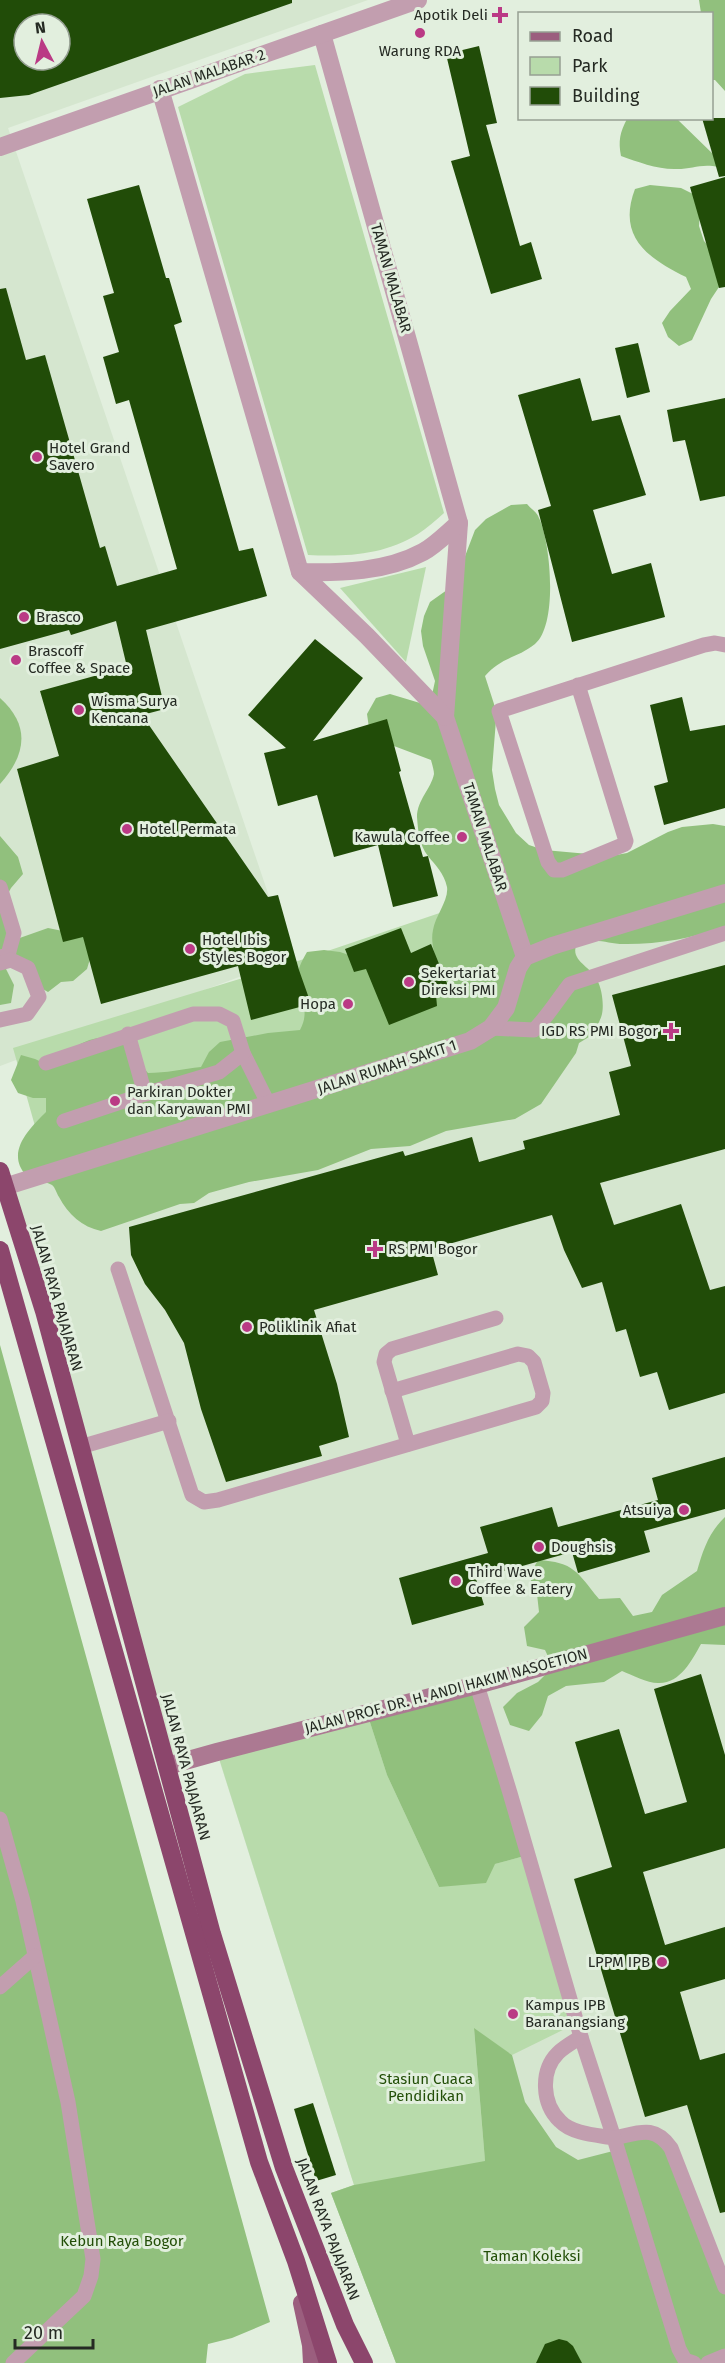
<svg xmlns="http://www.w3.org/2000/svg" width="725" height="2363" font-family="'Fira Sans',sans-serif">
<rect width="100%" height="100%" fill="#e2efde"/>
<g fill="#d5e6cf" fill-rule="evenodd">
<path d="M0,0H368L8,128L290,958L0,1066ZM24,24H60V60H24Z"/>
<path d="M725,894V2363H396L331,2193L354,2185L217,1753L167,1766L4,1187L518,968Z"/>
</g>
<g fill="#b8dbab">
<path d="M315,65L444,513C436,520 427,528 418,534C385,555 345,557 308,555L178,107L245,74Z"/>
<path d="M426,567L406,662L340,588Z"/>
<path d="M478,900L500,988L42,1151L13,1048L295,962Z"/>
<path d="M367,1713L387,1775L439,1887L495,1864L528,1855L577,2023L512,2055L474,2029L485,2161L396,2363L331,2193L354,2185L217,1752Z"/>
</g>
<g fill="#91c07d">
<path d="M699,0H725V91L715,80H712V14L701,13Z"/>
<path d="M627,119H677L715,156L719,167C701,163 693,169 677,169C659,170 638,162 621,156C618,141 620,132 627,119Z"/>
<path d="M650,185L681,188L697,196L700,211L699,226L704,241L714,252L719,287L711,299L692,340L679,346L668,337L662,323L670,311L691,289L686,277C647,258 617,236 635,189Z"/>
<path d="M527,504C531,509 537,512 539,518C551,543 558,625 535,644C518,658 501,657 485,676L494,704L496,720L492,770L495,789L499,805L516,833L529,845L544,850L611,856L627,853L668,832L682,827L713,824L725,826V927C693,938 660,944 627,944C606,945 597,935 576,946C571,961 591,967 597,980C602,988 604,1005 602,1014C600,1022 597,1023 597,1032L579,1043L576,1053L541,1104L515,1119L446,1131L410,1146L371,1149L318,1170L249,1182L209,1193L194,1203L180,1204L101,1231C82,1227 68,1214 59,1197C57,1194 55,1187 52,1185C44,1180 33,1182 26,1175C5,1152 30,1128 46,1112V1098H33L18,1093L11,1080L21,1055L35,1059L50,1066C75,1047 83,1036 117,1037L148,1073C166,1073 183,1069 201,1067L209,1052L220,1042L268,1033L300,1030C310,1012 301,998 298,979C297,969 302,961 307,952L324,950L340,952L355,957L375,974L380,1004L392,1013L439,970C436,957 430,944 433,930C435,916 449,900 447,887C444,873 436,866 428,856C419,845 418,830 417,817C417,800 431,789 434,774C434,770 432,764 431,760L394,746L369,728L367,714L376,698L390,694L420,703L432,695L435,681L423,646L421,631L424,616L430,602L454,585L475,530L486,519L511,505Z"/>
<path d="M0,698C31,726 26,755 0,784Z"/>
<path d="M0,836L18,857L23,874L11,888L2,905L14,940L48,928L102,939L92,952L87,969L73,981L61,982L48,992L34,984L18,957L6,969L14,985L11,1003L0,1005Z"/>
<path d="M0,1345L270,2322L232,2338L208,2344L206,2363H0Z"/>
<path d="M725,1517V1645L701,1644C692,1660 680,1684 658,1683C647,1683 632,1675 622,1671L604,1682L566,1686L548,1696L542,1715L529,1731L510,1725L503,1707L517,1693L538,1682L553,1667L545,1650L527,1646L524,1627L539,1612L537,1594L529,1576L538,1560C574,1562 577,1572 599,1599L620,1598L633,1616L652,1612L662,1595L697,1571C703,1550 709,1532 725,1517Z"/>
<path d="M477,1685L528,1855L495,1864L486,1883L439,1887L387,1775L367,1713Z"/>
<path d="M474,2028L512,2055L525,2102L556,2147L578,2160L617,2150L614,2138H664L725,2287V2358L713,2363H396L331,2193L354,2185L485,2161Z"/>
</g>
<g fill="#214c08" fill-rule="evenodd">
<path d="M0,0H292V3L29,95L0,98ZM24,24H60V60H24Z"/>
<path d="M479,46L497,123L486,125L520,246L531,242L542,279L491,294L451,161L470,156L446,54Z"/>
<path d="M702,118H725V176L719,177Z"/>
<path d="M725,177V287L719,288L690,187Z"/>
<path d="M139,185L166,278H169L182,322L174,325L239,551L253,548L267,596L146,630L165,709L142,715L268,897L278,895L299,970L311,1004L251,1020L238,966L101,1004L83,937L63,942L17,769L59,756L40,691L127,667L116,621L71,635L69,630L0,649V289L6,288L26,360L45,355L100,548L105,546L117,586L177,569L129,400L116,404L103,357L119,352L103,296L114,293L87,199Z"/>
<path d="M638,343L650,392L627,398L615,348Z"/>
<path d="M580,378L592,421L620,415L646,495L593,510L612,574L651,563L665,617L572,642L538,510L551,506L518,395Z"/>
<path d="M725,398V496L700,501L685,440L673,442L667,410Z"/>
<path d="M315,639L363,678L313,741L387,719L401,771L399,772L423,857L428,856L438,896L393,907L378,845L334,857L317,795L278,806L264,753L286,748L248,715Z"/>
<path d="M682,697L690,731L725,725V808L664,825L654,786L668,782L650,705Z"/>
<path d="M401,928L411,953L431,944L450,991L436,995L437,1006L389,1025L366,969L354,972L345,949Z"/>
<path d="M725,965V1149L600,1183L614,1225L681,1204L710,1290L725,1286V1393L669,1410L657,1372L640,1377L626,1329L616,1332L602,1282L582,1288L564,1250L552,1215L431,1249L438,1275L314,1310L337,1384L349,1437L319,1446L322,1456L226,1482L201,1409L184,1343L165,1310L145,1284L131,1255L129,1227L403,1151L405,1156L472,1137L479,1162L525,1149L523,1141L620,1115L609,1072L631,1066L612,995Z"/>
<path d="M725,1457V1509L644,1531L650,1552L578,1573L572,1552L476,1579L484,1605L412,1625L399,1578L488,1553L480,1527L552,1507L558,1527L658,1500L652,1478Z"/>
<path d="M701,1674L725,1755V1848L643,1872L665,1945L725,1927V1979L680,1992L700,2060L725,2053V2212L720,2213L687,2105L645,2117L574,1879L612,1867L575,1742L619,1729L645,1814L687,1802L654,1689Z"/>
<path d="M313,2103L336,2175L316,2181L294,2109Z"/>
<path d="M559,2339L567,2341L573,2346L582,2363H536L545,2344Z"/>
</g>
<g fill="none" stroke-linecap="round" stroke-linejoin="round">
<g stroke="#c29eaf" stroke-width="15">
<path d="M578,685L626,841L625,844L562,870H554L548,862L499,711L704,645L715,643L725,645"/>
<path d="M0,887L14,933L8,955L0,957"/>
<path d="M0,963L11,960L28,968L39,997L27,1014L0,1020"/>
<path d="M491,1028L534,1030C548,1016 558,999 570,984L725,933"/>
<path d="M128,1034L145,1094"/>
<path d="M243,1053L269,1105"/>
<path d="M46,1063L193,1014H219L233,1021L243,1053L219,1072L145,1094L64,1121"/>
<path d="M118,1269L192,1495L204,1502L218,1500L536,1407L542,1401L543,1393L534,1362L528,1356L518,1354L392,1391"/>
<path d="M408,1444L384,1362L386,1354L392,1349L496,1318"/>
<path d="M80,1447L169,1421"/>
<path d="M477,1685L510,1793L581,2037L614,2138C639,2133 654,2124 671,2148L725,2287"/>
<path d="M0,1819L23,1901L68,2102L93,2259L91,2276L84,2296L13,2363"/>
<path d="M0,1987L35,1956"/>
<path d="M581,2037C573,2042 564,2047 558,2053C540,2071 542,2104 560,2121C572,2134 597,2135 614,2138L679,2349L685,2360L694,2363"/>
<path d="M708,2363L725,2356"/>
</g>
<g stroke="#c29eaf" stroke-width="18">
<path d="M322,34L459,523L445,717L525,957"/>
<path d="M160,89L300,572L367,636L445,717"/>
<path d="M0,147L418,0"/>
<path d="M300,572C341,573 386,572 423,552C436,545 448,532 459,523"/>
<path d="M4,1187L470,1041L491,1028L506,1008L518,968L525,957L552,946L725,893"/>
</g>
<path stroke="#ac7992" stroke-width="18" d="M167,1766L217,1752L477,1685L725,1616"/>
<path stroke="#9b5e7e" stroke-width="18" d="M302,2303L311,2345L312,2363"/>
<g stroke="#8c466c" stroke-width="18">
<path d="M0,1171L44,1311L212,1934L284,2168L345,2325L364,2363"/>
<path d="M0,1250L259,2162L296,2261L328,2363"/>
</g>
</g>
<g fill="#ba3a85" stroke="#e2efde" stroke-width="2">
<path d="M497 6h6v6h6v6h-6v6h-6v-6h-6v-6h6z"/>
<circle cx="420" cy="33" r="6"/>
<circle cx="37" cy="457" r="6"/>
<circle cx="24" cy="617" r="6"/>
<circle cx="16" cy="660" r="6"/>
<circle cx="79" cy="710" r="6"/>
<circle cx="127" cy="829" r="6"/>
<circle cx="462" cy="837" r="6"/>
<circle cx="190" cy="949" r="6"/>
<circle cx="409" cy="982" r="6"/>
<circle cx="348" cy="1004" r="6"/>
<path d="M668 1022h6v6h6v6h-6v6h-6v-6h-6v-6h6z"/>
<circle cx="115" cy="1101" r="6"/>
<path d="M372 1240h6v6h6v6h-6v6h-6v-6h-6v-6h6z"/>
<circle cx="247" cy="1327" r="6"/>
<circle cx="684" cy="1510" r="6"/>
<circle cx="539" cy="1547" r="6"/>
<circle cx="456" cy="1581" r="6"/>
<circle cx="662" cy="1962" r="6"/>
<circle cx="513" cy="2014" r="6"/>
</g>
<g text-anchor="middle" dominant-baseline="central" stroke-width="6" stroke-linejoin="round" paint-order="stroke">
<g font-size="15" fill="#252a23" stroke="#e2efde" text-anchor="start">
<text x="488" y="15" text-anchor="end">Apotik Deli</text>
<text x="420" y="51" text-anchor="middle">Warung RDA</text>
<text x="49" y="448">Hotel Grand<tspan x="49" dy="17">Savero</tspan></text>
<text x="36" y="617">Brasco</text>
<text x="28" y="651">Brascoff<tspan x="28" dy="17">Coffee &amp; Space</tspan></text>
<text x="91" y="701">Wisma Surya<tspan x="91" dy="17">Kencana</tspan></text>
<text x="139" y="829">Hotel Permata</text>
<text x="450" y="837" text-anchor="end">Kawula Coffee</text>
<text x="202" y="940">Hotel Ibis<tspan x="202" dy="17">Styles Bogor</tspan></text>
<text x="421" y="973">Sekertariat<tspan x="421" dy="17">Direksi PMI</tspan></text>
<text x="336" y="1004" text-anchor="end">Hopa</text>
<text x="658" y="1031" text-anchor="end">IGD RS PMI Bogor</text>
<text x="127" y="1092">Parkiran Dokter<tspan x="127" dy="17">dan Karyawan PMI</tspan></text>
<text x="388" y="1249">RS PMI Bogor</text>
<text x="259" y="1327">Poliklinik Afiat</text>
<text x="672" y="1510" text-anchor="end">Atsuiya</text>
<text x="551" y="1547">Doughsis</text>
<text x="468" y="1572">Third Wave<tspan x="468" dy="17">Coffee &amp; Eatery</tspan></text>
<text x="650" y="1962" text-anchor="end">LPPM IPB</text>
<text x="525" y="2005">Kampus IPB<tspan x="525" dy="17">Baranangsiang</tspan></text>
</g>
<g font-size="15" fill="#252a23" stroke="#e2efde">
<text transform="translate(209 73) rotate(-19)">JALAN MALABAR 2</text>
<text transform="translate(391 278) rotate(74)">TAMAN MALABAR</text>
<text transform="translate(485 837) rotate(72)">TAMAN MALABAR</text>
<text transform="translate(387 1067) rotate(-18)">JALAN RUMAH SAKIT 1</text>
<text transform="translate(57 1298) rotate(74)">JALAN RAYA PAJAJARAN</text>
<text transform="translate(446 1691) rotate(-15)">JALAN PROF. DR. H. ANDI HAKIM NASOETION</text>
<text transform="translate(186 1767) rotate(75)">JALAN RAYA PAJAJARAN</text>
<text transform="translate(328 2229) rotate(69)">JALAN RAYA PAJAJARAN</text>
</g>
<g font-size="15" fill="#234f08" stroke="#e2efde">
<text x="426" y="2079">Stasiun Cuaca<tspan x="426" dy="17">Pendidikan</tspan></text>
<text x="122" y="2241">Kebun Raya Bogor</text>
<text x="532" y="2256">Taman Koleksi</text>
</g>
</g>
<rect x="518" y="12" width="195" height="108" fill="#e2efde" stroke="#96a093" stroke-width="1.5"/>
<rect x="530" y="32" width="30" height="9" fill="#9b5e7e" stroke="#96a093" stroke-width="1.5"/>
<text x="572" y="42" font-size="18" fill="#252a23">Road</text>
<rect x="530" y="57" width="30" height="18" fill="#b8dbab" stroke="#96a093" stroke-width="1.5"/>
<text x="572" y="72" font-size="18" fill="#252a23">Park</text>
<rect x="530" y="87" width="30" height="18" fill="#214c08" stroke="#96a093" stroke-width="1.5"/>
<text x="572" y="102" font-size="18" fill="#252a23">Building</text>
<g transform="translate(42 42) rotate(353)"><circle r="28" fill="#e2efde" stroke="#96a093" stroke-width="1.5"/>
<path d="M0-4.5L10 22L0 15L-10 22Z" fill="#ba3a85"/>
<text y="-9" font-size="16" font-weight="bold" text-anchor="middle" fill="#252a23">N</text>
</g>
<path d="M15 2339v9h78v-9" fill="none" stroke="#252a23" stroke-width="3"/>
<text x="24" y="2339" font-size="18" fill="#252a23" stroke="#e2efde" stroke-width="4.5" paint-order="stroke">20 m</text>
</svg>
